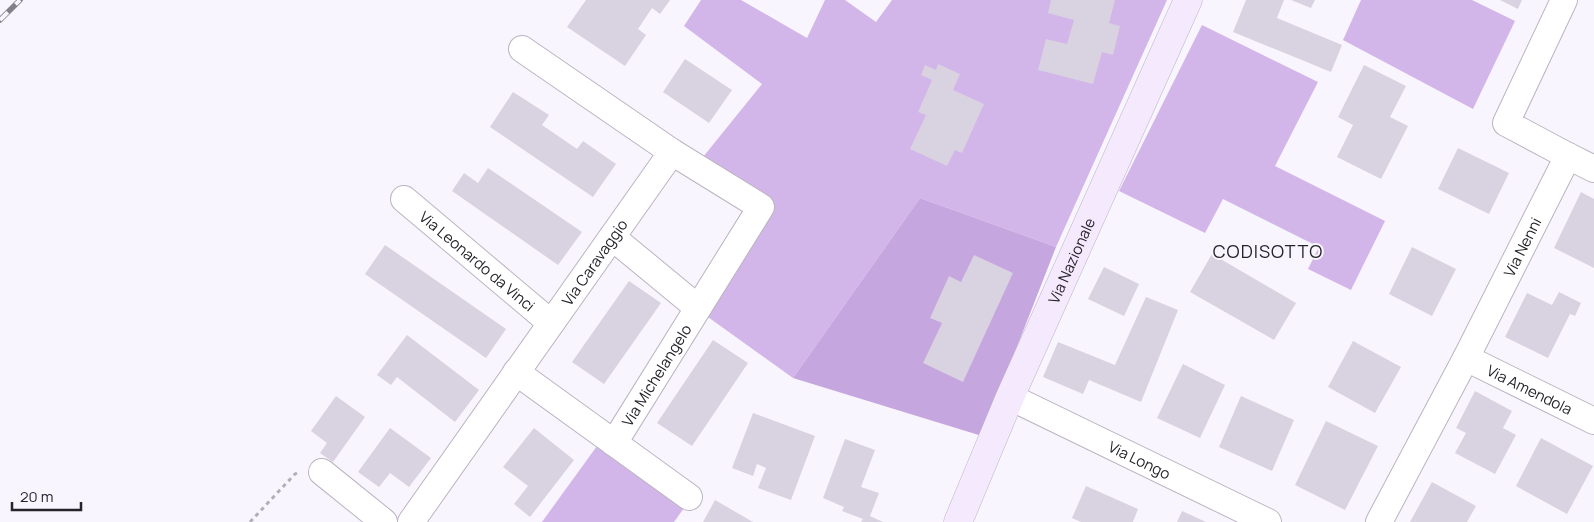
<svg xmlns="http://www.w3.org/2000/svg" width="1594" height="522" font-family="Manrope,sans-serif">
<rect width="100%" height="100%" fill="#f9f5fe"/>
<g fill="#d2b6e9">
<path d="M701,0H741L807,38L825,0H845L876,22L892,0H1167L1056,247L920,198L793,378L701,312L768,204L699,162L762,84L684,26Z"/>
<path d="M1361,0H1472L1515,21L1473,109L1343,40Z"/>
<path d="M1202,25L1318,82L1275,166L1385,221L1351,290L1308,269L1319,247L1223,199L1205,233L1119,191Z"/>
<path d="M597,446L684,508L674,522H542Z"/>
</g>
<path fill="#c5a6df" d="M920,198L1056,247L982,436L793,378Z"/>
<g fill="#d9d2e0">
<path d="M586,0H670L660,14L652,8L638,29L646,35L625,66L567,27Z"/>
<path d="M1051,0H1115L1109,23L1120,26L1113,55L1102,52L1093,84L1038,70L1046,39L1067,44L1074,20L1048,13Z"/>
<path d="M1246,0H1284L1277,18L1342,45L1331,72L1233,32Z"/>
<path d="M1291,0H1315L1311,8Z"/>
<path d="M1500,0H1522L1518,9Z"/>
<path d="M685,59L732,90L709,123L663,92Z"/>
<path d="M938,64L960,74L953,90L984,104L962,153L955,150L947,166L910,149L926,115L918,112L932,80L921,75L925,65L936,70Z"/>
<path d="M1364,65L1406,86L1390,117L1408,126L1381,179L1337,157L1353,125L1338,117Z"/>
<path d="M513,92L549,115L542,125L577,149L583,141L616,164L593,197L490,127Z"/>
<path d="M1458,148L1509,173L1489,214L1438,189Z"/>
<path d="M488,168L582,232L558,265L452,191L464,173L478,183Z"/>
<path d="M1581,192L1594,199V268L1554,248Z"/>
<path d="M385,245L506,329L486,358L365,274Z"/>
<path d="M1412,247L1456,269L1432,316L1389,294Z"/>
<path d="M1212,254L1296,303L1274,340L1190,292Z"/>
<path d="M974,255L1013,273L963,382L923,363L942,323L930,318L949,276L961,282Z"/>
<path d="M1104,267L1139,284L1124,316L1088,299Z"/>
<path d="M629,281L661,303L604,384L572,362Z"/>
<path d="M1559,292L1581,303L1575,316L1570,314L1548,358L1505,337L1527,293L1552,305Z"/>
<path d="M1146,297L1178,310L1141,402L1089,380L1083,394L1043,377L1058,342L1115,365Z"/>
<path d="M407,335L479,390L455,422L397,377L391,385L377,375Z"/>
<path d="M713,340L748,363L692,446L657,423Z"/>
<path d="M1353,341L1401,367L1375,413L1328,387Z"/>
<path d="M1183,364L1225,385L1200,438L1157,418Z"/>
<path d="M1475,391L1512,411L1503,428L1516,435L1495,474L1455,453L1466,433L1456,428Z"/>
<path d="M336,396L365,417L333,462L320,453L327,443L311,431Z"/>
<path d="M1241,396L1294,420L1272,471L1219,447Z"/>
<path d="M753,413L815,436L791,500L758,488L766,468L757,464L753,476L732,468Z"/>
<path d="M1326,421L1378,446L1345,510L1295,485Z"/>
<path d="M390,428L431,458L409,487L390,473L379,487L358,472Z"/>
<path d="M534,428L574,460L530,517L514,504L528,486L503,467Z"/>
<path d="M1541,438L1593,466L1567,514L1516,486Z"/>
<path d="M845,439L875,450L861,487L879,493L870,516L883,522H861L863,519L842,511L844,507L823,498Z"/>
<path d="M1432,482L1476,506L1467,522H1410Z"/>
<path d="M1086,486L1138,509L1133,522H1081L1072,518Z"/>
<path d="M715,500L753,522H703Z"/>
<path d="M1182,511L1206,522H1177Z"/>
</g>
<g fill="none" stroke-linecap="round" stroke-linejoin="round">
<defs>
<g id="minor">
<path d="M1568,156L1594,169"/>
<path id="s1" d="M404,199L551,323"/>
<path d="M612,237L698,308"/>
<path id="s2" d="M1466,358L1594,421"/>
<path d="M516,372L689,497"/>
<path id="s3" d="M1010,397L1268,522"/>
<path id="s4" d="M614,443L761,207L672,152"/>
<path d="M322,472L384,522"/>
<path id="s5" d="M411,522L672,152L522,49"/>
<path id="s6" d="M1379,522L1466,358L1568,156L1506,123L1564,0"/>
</g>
<g id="secondary">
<path id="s7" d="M958,522L1010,397L1188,0"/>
</g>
</defs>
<use href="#minor" stroke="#bbb4c2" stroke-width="28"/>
<use href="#secondary" stroke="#bbb4c2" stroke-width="29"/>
<path stroke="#b2afb7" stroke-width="3" stroke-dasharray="4 4" stroke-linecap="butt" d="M250,522L295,474L299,472"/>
<use href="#minor" stroke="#fff" stroke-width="26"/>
<use href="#secondary" stroke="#f5e9fe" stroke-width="28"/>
<defs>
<path id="rail" d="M0,20L20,0"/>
</defs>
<use href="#rail" stroke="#838087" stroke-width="5.5"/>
<use href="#rail" stroke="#f9f5fe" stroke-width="4" stroke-dasharray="11" stroke-linecap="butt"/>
</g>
<g text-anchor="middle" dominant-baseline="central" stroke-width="4" stroke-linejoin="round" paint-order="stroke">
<g font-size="15" fill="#262329" stroke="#f9f5fe">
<text stroke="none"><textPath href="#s6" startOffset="310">Via Nenni</textPath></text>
<text stroke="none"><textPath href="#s7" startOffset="285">Via Nazionale</textPath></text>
<text stroke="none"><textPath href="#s1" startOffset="96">Via Leonardo da Vinci</textPath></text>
<text stroke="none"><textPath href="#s5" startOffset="318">Via Caravaggio</textPath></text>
<text stroke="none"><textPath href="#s4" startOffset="80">Via Michelangelo</textPath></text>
<text stroke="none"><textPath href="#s2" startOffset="71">Via Amendola</textPath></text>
<text stroke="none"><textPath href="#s3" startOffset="144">Via Longo</textPath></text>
</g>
<g font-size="18" letter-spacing="1" fill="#262329" stroke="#f9f5fe">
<text x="1268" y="251">CODISOTTO</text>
</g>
</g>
<path d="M12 502v8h69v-8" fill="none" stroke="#262329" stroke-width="2.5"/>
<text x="20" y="502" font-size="15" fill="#262329" stroke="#f9f5fe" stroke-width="4" paint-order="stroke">20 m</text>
</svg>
